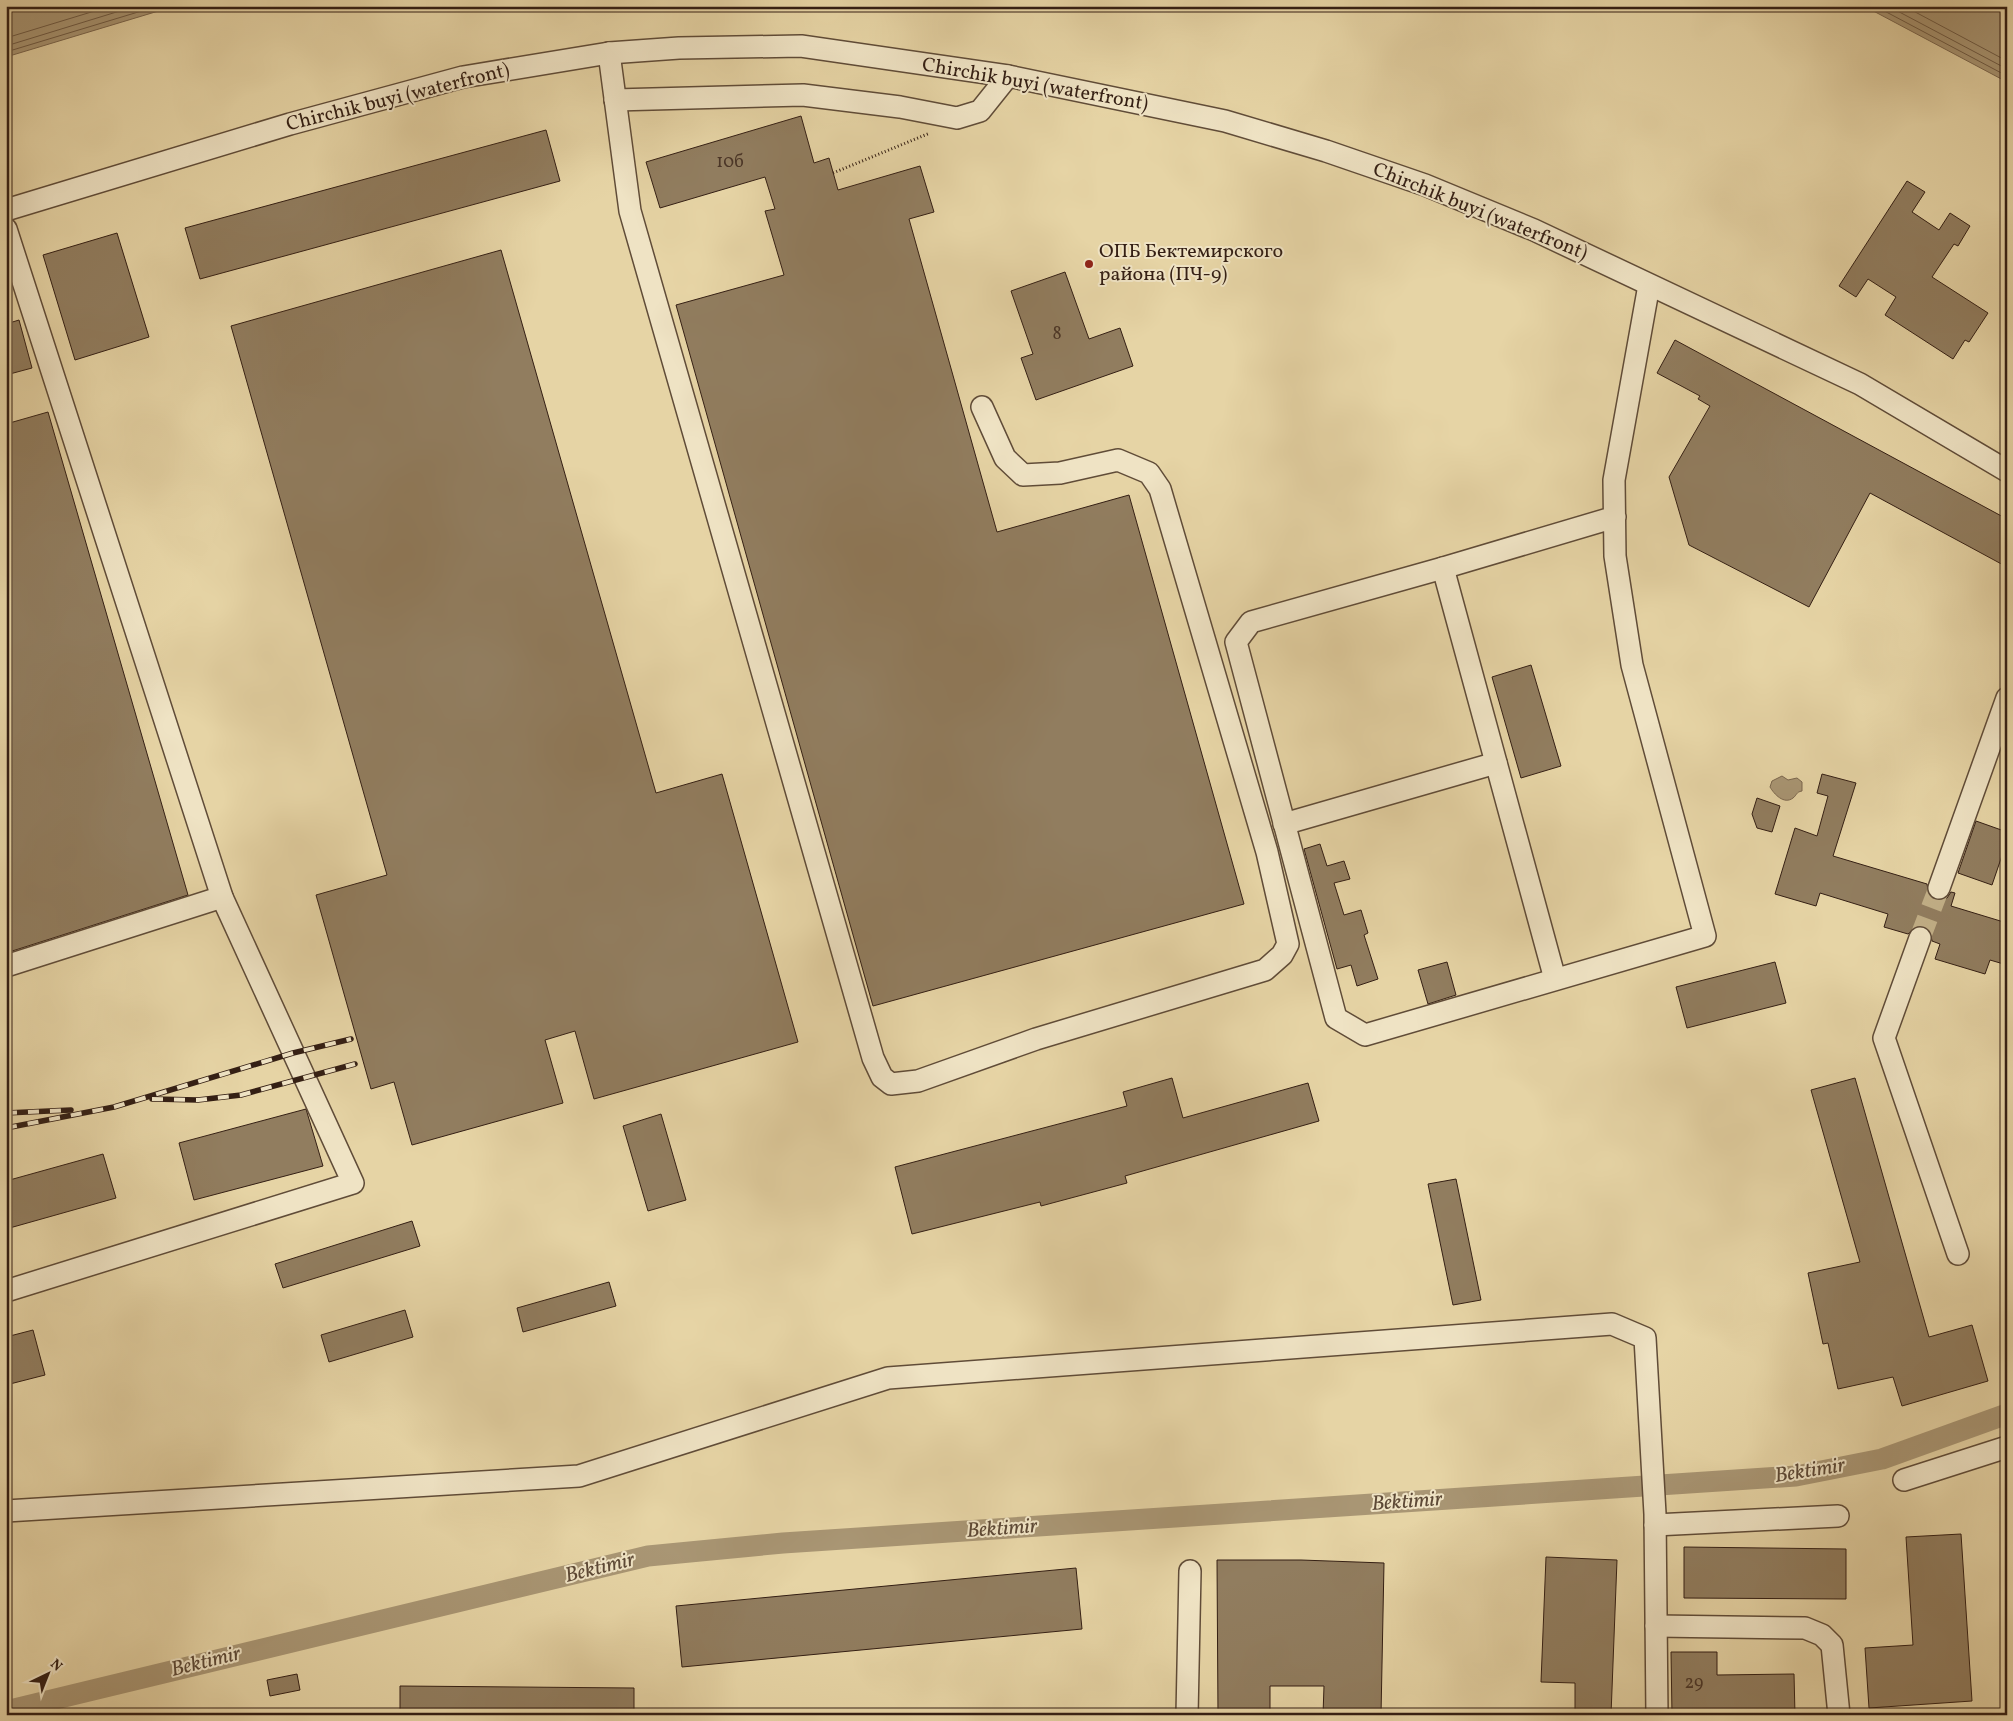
<svg xmlns="http://www.w3.org/2000/svg" width="2013" height="1721" font-family="Vollkorn,serif">
<rect width="100%" height="100%" fill="#e6d4a5"/>
<filter id="stains"><feTurbulence type="fractalNoise" baseFrequency=".004" numOctaves="4"/><feColorMatrix values="0 0 0 0 .2 0 0 0 0 .09 0 0 0 0 .02 0 0 0 .5 -.17"/></filter>
<radialGradient id="worn" r=".72"><stop offset=".6" stop-color="#630" stop-opacity="0"/><stop offset="1" stop-color="#630" stop-opacity=".3"/></radialGradient>
<g fill="#a99674" stroke="#7a664e">
<path d="M6,6H175L6,57Z"/>
<path d="M1864,6H2007V82Z"/>
<path d="M1782,776L1788,780L1797,778L1802,782V791C1796,792 1797,795 1793,798C1784,805 1774,794 1770,787L1772,781Z"/>
</g>
<g fill="none" stroke-linecap="round" stroke-linejoin="round">
<g stroke="#6e5a44" stroke-width="1">
<path d="M1875,6L2007,76"/>
<path d="M1888,6L2007,69"/>
<path d="M1904,6L2007,61"/>
<path d="M6,38L111,6"/>
<path d="M6,46L136,6"/>
<path d="M6,52L158,6"/>
</g>
<path stroke="#a99674" stroke-width="21" d="M6,1711L648,1556L783,1543L1796,1476L1882,1459L2007,1414"/>
</g>
<g fill="#917d5f" stroke="#341f14">
<path d="M801,116L814,163L829,158L838,190L920,166L934,212L909,219L997,532L1129,495L1244,904L873,1006L676,305L784,275L765,211L775,209L765,177L660,208L646,162Z"/>
<path d="M546,130L560,181L200,279L185,228Z"/>
<path d="M1907,181L1925,192L1912,212L1939,230L1950,213L1970,226L1958,246L1954,244L1932,277L1988,313L1969,342L1965,340L1953,359L1885,315L1896,297L1868,279L1856,297L1839,286Z"/>
<path d="M117,233L149,337L75,360L43,255Z"/>
<path d="M501,250L656,793L722,774L798,1042L594,1099L575,1031L545,1040L563,1103L412,1145L394,1082L371,1089L316,895L387,875L231,326Z"/>
<path d="M1065,272L1089,339L1120,328L1133,366L1036,400L1021,358L1033,354L1011,291Z"/>
<path d="M19,320L32,368L6,375V324Z"/>
<path d="M1675,340L2007,519V567L1870,493L1809,607L1689,545L1669,477L1710,406L1698,399L1700,396L1657,373Z"/>
<path d="M48,412L188,895L6,953V424Z"/>
<path d="M1531,665L1561,766L1521,778L1492,677Z"/>
<path d="M1822,774L1856,783L1833,856L1927,884L1929,896L1935,900L1947,898L1951,892L1955,893L1951,906L2007,923V965L1990,960L1985,974L1935,959L1940,944L1932,941L1930,930L1925,926H1917L1908,934L1884,927L1888,914L1820,893L1816,906L1775,894L1795,828L1817,836L1828,796L1817,793Z"/>
<path d="M1757,798L1780,806L1772,832L1757,828L1752,814Z"/>
<path d="M1976,821L2007,832V841L1992,885L1958,873Z"/>
<path d="M1320,844L1327,866L1344,861L1350,879L1334,883L1344,915L1361,910L1368,933L1364,935L1378,979L1357,986L1351,965L1337,969L1304,849Z"/>
<path d="M1447,962L1456,995L1428,1004L1418,970Z"/>
<path d="M1775,962L1786,1003L1687,1028L1676,987Z"/>
<path d="M1172,1078L1183,1118L1308,1083L1319,1121L1125,1176L1127,1183L1041,1206L1040,1202L912,1234L895,1167L1127,1106L1123,1092Z"/>
<path d="M1855,1078L1929,1337L1972,1325L1988,1381L1902,1406L1893,1377L1838,1389L1828,1343L1823,1344L1808,1273L1860,1262L1811,1090Z"/>
<path d="M306,1109L323,1166L194,1200L179,1143Z"/>
<path d="M661,1114L686,1200L648,1211L623,1126Z"/>
<path d="M103,1154L116,1198L6,1229V1181Z"/>
<path d="M1456,1179L1481,1300L1453,1305L1428,1184Z"/>
<path d="M412,1221L420,1246L283,1288L275,1264Z"/>
<path d="M609,1282L616,1306L523,1332L517,1308Z"/>
<path d="M405,1310L413,1337L329,1362L321,1335Z"/>
<path d="M33,1330L45,1375L6,1385V1337Z"/>
<path d="M1961,1534L1972,1701L1869,1708L1865,1648L1913,1645L1906,1537Z"/>
<path d="M1684,1547L1846,1549V1599L1684,1598Z"/>
<path d="M1546,1557L1617,1560L1611,1715H1575V1683L1541,1682Z"/>
<path d="M1217,1560H1301L1384,1563L1381,1715H1323L1324,1686H1270V1715H1218Z"/>
<path d="M1076,1568L1082,1629L682,1667L676,1606Z"/>
<path d="M1671,1652H1717V1675L1794,1674L1795,1715H1672Z"/>
<path d="M297,1674L300,1690L270,1696L267,1680Z"/>
<path d="M400,1686L634,1688V1715H400Z"/>
</g>
<g fill="none" stroke-linecap="round" stroke-linejoin="round">
<path stroke="#c2b088" stroke-width="21" stroke-dasharray="21 11" stroke-linecap="butt" d="M1920,938L1939,888"/>
<defs>
<g id="minor">
<path d="M609,53L630,211L873,1058L882,1077L891,1084L918,1081L1036,1039L1265,970L1282,955L1288,944L1267,852L1160,489L1149,473L1118,460L1060,473L1023,475L1005,458L982,407"/>
<path d="M615,100L803,95L900,107L957,118L980,111L1008,76"/>
<path d="M6,210L290,124L463,77L609,53L679,48L801,46L1008,76L1225,121L1326,151L1425,185L1534,230L1860,384L2007,471"/>
<path d="M6,229L222,897L353,1183L6,1291"/>
<path d="M1615,517L1443,568L1251,622L1236,642L1336,1018L1365,1035L1705,936L1632,665L1615,556L1614,480L1649,285"/>
<path d="M1443,568L1555,979"/>
<path d="M1284,824L1496,763"/>
<path d="M1939,888L2007,698"/>
<path d="M1920,938L1884,1038L1958,1254"/>
<path d="M6,966L222,897"/>
<path d="M1904,1480L2007,1447"/>
<path d="M6,1511L579,1476L888,1378L1612,1324L1645,1338L1655,1514L1657,1715"/>
<path d="M1655,1525L1838,1516"/>
<path d="M1656,1626L1805,1628L1822,1635L1832,1645L1839,1715"/>
<path d="M1187,1715L1190,1571"/>
</g>
</defs>
<use href="#minor" stroke="#604c38" stroke-width="24"/>
<path stroke="#341f14" stroke-width="3" stroke-dasharray="1 2.5" stroke-linecap="butt" d="M833,173L930,133"/>
<use href="#minor" stroke="#efe3c4" stroke-width="21"/>
<defs>
<g id="rail">
<path d="M152,1099L198,1100L241,1095L355,1064"/>
<path d="M6,1113L71,1110"/>
<path d="M6,1128L114,1107L293,1053L351,1039"/>
</g>
</defs>
<use href="#rail" stroke="#341f14" stroke-width="5.5"/>
<use href="#rail" stroke="#efe3c4" stroke-width="4" stroke-dasharray="11" stroke-linecap="butt"/>
</g>
<circle fill="#8f2418" stroke="#efe3c4" stroke-width="2" cx="1089" cy="264" r="5"/>
<g text-anchor="middle" dominant-baseline="central" stroke-width="4" stroke-linejoin="round" paint-order="stroke">
<g font-size="18" fill="#4b3627">
<text x="730" y="162">10б</text>
<text x="1057" y="334">8</text>
<text x="1694" y="1683">29</text>
</g>
<g font-size="20" fill="#341f14" stroke="#efe3c4">
<text transform="translate(1035 85) rotate(10)">Chirchik buyi (waterfront)</text>
<text transform="translate(398 98) rotate(-14)">Chirchik buyi (waterfront)</text>
<text transform="translate(1480 212) rotate(22)">Chirchik buyi (waterfront)</text>
</g>
<g font-size="20" fill="#341f14" stroke="#efe3c4" text-anchor="start">
<text x="1099" y="252">ОПБ Бектемирского<tspan x="1099" dy="23">района (ПЧ-9)</tspan></text>
</g>
<g font-size="21" font-style="italic" fill="#5d4936" stroke="#efe3c4">
<text transform="translate(1810 1471) rotate(-9)">Bektimir</text>
<text transform="translate(1407 1502) rotate(-4)">Bektimir</text>
<text transform="translate(1002 1529) rotate(-4)">Bektimir</text>
<text transform="translate(600 1568) rotate(-14)">Bektimir</text>
<text transform="translate(206 1662) rotate(-14)">Bektimir</text>
</g>
</g>
<rect width="2013" height="1721" fill="none" stroke="#e6d4a5" stroke-width="25"/>
<rect x="8" y="8" width="1998" height="1706" fill="none" stroke="#341f14" stroke-width="2.5"/>
<rect x="12" y="12" width="1988" height="1696" fill="none" stroke="#341f14"/>
<g transform="translate(48 1674) rotate(43)" stroke="#efe3c4" stroke-width="4" paint-order="stroke">
<path d="M0-4L9 19L0 12L-9 19Z" fill="#341f14"/>
<text y="-8" font-size="14" font-weight="bold" text-anchor="middle" fill="#341f14">N</text>
</g>
<rect width="100%" height="100%" filter="url(#stains)"/>
<rect width="100%" height="100%" fill="url(#worn)"/>
</svg>
